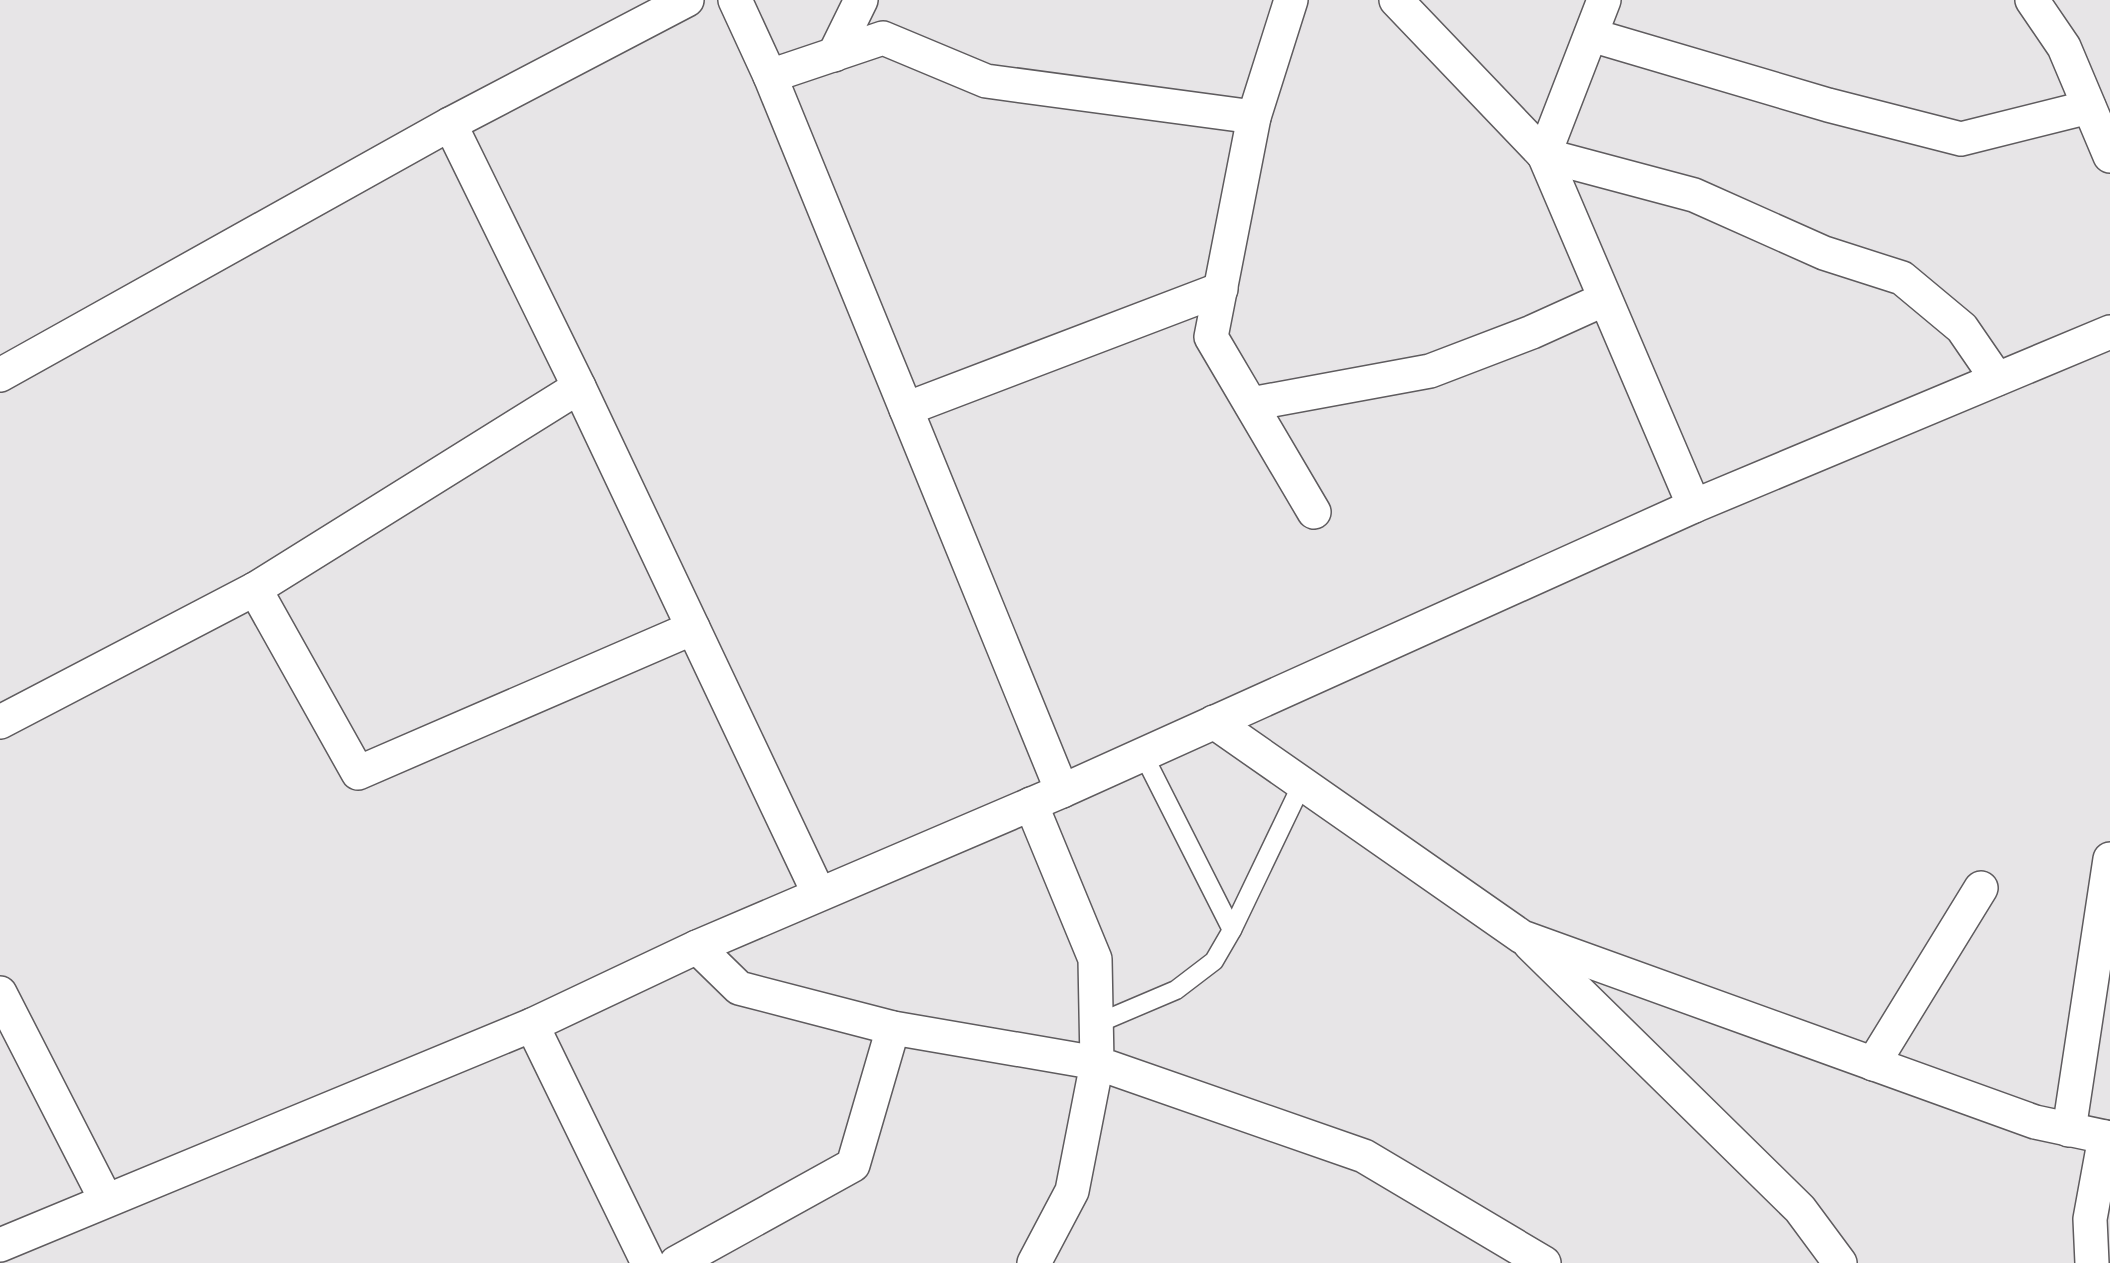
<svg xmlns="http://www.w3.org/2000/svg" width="2110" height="1263" font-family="Helvetica,sans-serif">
<rect width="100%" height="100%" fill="#e7e5e7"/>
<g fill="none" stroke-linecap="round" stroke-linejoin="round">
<defs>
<g id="service">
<path d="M1143,754L1232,930"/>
<path d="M1096,1024L1176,990L1214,961L1232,930L1302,784"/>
</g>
<g id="minor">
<path d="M1396,0L1544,155L1604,0"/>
<path d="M2032,0L2064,47L2110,156"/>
<path d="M1591,35L1828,105L1961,139L2089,107"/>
<path d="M834,55L861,0"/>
<path d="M770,76L883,38L986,81L1254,117L1291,0"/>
<path d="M1254,117L1211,337L1314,512"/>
<path d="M450,124L579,387L819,894"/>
<path d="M1544,155L1694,195L1824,253L1902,278L1962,328L1997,379"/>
<path d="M1544,155L1694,506"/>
<path d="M0,375L450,124L687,0"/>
<path d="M1251,404L1430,371L1532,332L1605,299"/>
<path d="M906,409L1221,289"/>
<path d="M255,589L358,773L693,628"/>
<path d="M0,722L255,589L579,387"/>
<path d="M1214,722L1522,937L2035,1122L2110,1138"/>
<path d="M1062,791L1694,506L2110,332"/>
<path d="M1031,804L1095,959L1097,1063L1364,1156L1544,1263"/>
<path d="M1530,944L1800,1209L1840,1263"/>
<path d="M697,947L739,988L893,1028L1097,1063L1072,1191L1034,1263"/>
<path d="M0,993L106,1200"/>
<path d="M532,1025L648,1263"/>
<path d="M1873,1064L1981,888"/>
<path d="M2069,1130L2110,859"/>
<path d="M676,1263L853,1165L893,1028"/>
<path d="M2092,1263L2090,1219L2105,1137"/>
</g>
<path id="secondary" d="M0,1245L532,1025L697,947L1062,791L770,76L735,0"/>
</defs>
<use href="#service" stroke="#5e5b5e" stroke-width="21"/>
<use href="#minor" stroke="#5e5b5e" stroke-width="36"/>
<use href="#secondary" stroke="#5e5b5e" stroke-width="36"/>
<use href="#service" stroke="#fff" stroke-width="18"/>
<use href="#minor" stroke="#fff" stroke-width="33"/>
<use href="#secondary" stroke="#fff" stroke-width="33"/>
</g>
</svg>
